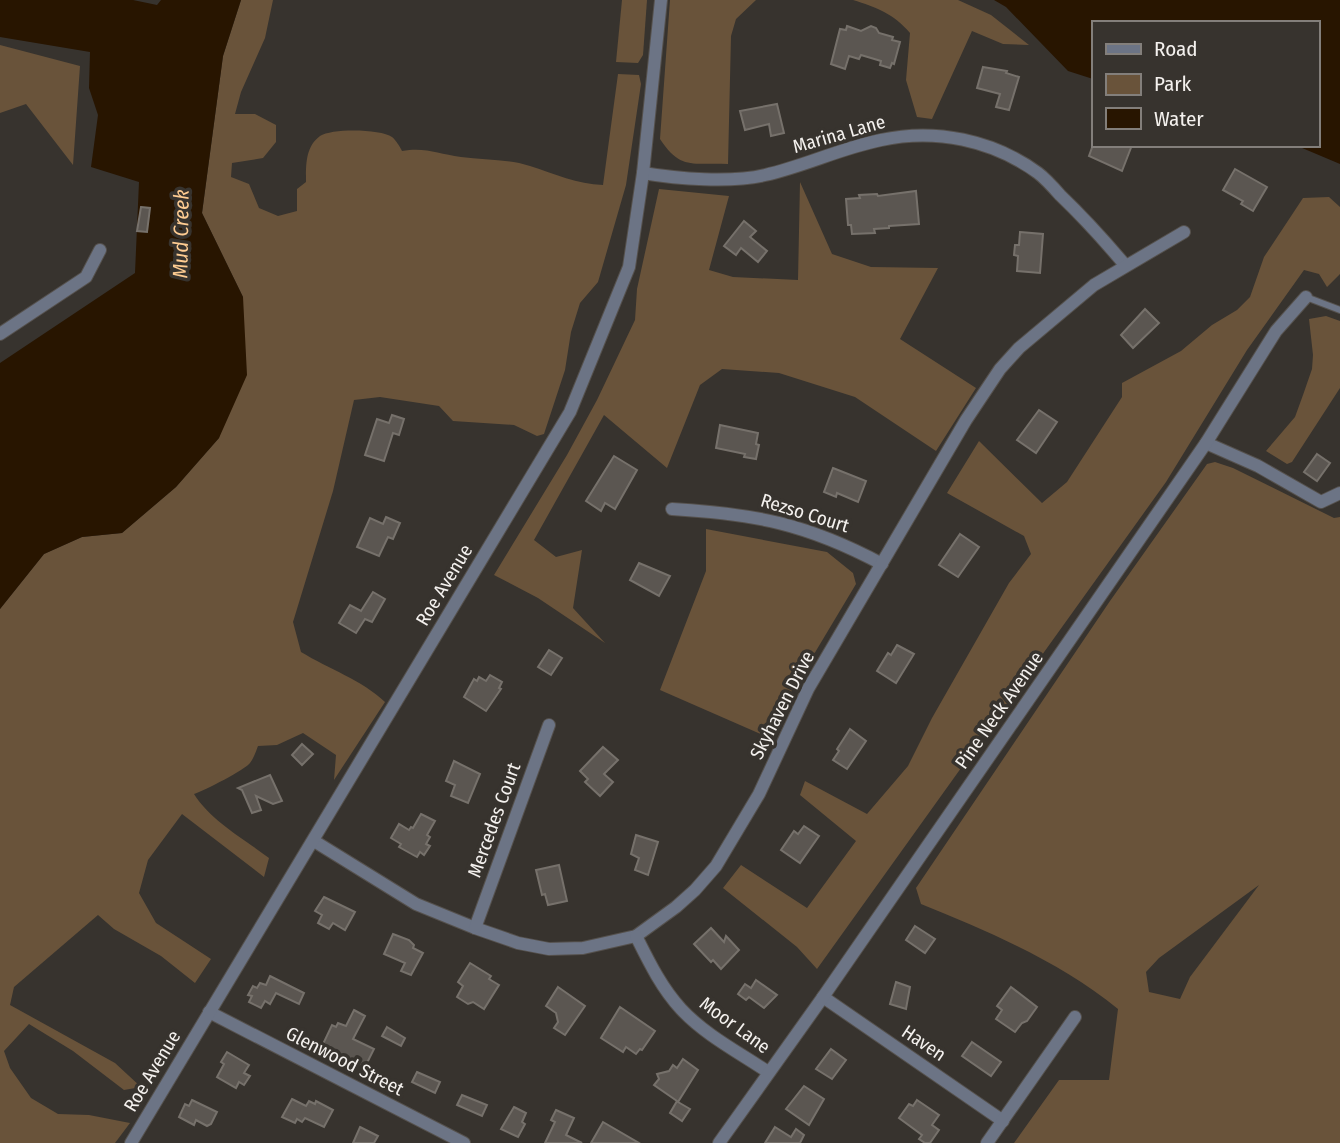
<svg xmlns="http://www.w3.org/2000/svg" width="1340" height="1143" font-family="'Fira Sans Condensed',sans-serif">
<rect width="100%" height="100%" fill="#37332e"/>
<g fill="#69533a" fill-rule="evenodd">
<path d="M241,0H273L265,38L241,92L235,114H255L276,125V142L263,158L232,163L231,177L249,184L259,208L278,216L297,211V189L306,182C306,166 305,147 320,136C332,128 381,129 392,137C396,140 400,147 402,151C426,147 438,154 461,157C484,160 508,159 530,166C555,174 577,184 603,185L618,74L639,75L641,84L626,185L598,282L580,303L571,332L565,370L544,434L537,436L514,425L453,421L439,406L380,397L354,400L333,491L293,622L301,652C329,669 362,680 385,702L334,780L336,755L303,733L277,745L258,746C256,751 254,758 250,763C246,769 204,791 194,794C211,821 244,839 269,858L264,877L182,814L148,860L139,893L156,923L211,959L195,983L161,956L114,929L98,915L14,987L10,1005L115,1063L141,1087L124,1090L73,1051L29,1024L4,1051L10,1068L31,1098L58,1114L89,1115L130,1123L115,1143H0V609L44,554L82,537L122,533L176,487L219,438L243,297L202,213L223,56Z"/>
<path d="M622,0H647L643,55L638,63L616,62Z"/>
<path d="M670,0H756L736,19L731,36L728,164C693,162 681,171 660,139Z"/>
<path d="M853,0H958L991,15L1029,45L1003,44L972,31L932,119L917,117L906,80L910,33C894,14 876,7 853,0Z"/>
<path d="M0,45L80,66L73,165L26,104L0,113Z"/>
<path d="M800,182L832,254L871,267L938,268L900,339L976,388L936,451L855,397L779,373L722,369L700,385L667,468L604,415L534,540L556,557L582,550L573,608L605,643L538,598L494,575L567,455L597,400L635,320L637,289L659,189L729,196L709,270L733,277L798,280Z"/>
<path d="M1329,197L1340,207V274L1327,287L1319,274L1304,270L1247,350L1166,482L817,969L797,947L723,888L741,865L807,908L856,841L800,795L805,781L867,814L908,766L932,718L1009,583L1031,554L1024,536L947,493L979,441L1042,503L1067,482L1122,397V383L1181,351L1212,325L1237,310L1250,297L1264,257L1303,198Z"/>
<path d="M1326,316L1340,321V388L1292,462L1287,464L1266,451L1295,417L1303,395L1312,369L1313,355L1309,319Z"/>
<path d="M1215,462L1233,468L1334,518L1340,517V1143H1014L1059,1080H1109L1118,1009C1061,962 990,932 921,904L916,888L1110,601L1207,464ZM1259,885L1190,977L1180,999L1149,992L1146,972L1159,958Z"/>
<path d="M706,529L827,552L853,573L856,584L765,736L660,690L706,571Z"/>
</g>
<g fill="#281500">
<path d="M0,0H133L157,5L161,0H241L223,56L202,213L243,297L247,375L219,438L176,487L122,533L82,537L44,554L0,609V363L135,273L139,182L91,167L98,115L89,88L90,52L0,37Z"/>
<path d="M994,0H1340V164L1295,145H1317V23H1093V79L1068,71L1006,7Z"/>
</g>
<g fill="#5b5651" stroke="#76716b" stroke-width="2">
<path d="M847,26L861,31L871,26L876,28L879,33L893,37L892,40L900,42L894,64L892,63L890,68L880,65L881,61L861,55L859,59L849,56L845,69L831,64L840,29L846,30Z"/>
<path d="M983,67L1007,71L1006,73L1019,77L1009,110L996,107L1000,94L977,88Z"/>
<path d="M777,104L784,133L771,136L769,124L745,130L740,111Z"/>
<path d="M1093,145H1132L1122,171L1089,156Z"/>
<path d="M1235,169L1267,187L1253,211L1241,204L1243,201L1223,190Z"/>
<path d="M916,191L919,224L889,226V228L874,229L875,233L852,234L851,225H848L846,199L860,198L859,195L877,194L878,196Z"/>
<path d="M141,207L150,208L147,232L137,231Z"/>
<path d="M744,221L756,231L750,237L767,251L758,262L741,248L736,255L724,246Z"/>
<path d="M1020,232L1043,234L1040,273L1017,271L1018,256L1014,255L1015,245H1019Z"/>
<path d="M1145,309L1159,323L1133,348L1121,335Z"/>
<path d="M1039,410L1057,422L1036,453L1017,440Z"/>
<path d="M392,415L404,419L399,435L393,433L384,461L365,455L377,419L389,423Z"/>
<path d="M720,425L758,433L756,444L759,445L756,459L744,457L745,454L716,448Z"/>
<path d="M1317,454L1330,463L1317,481L1304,472Z"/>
<path d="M614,456L637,470L615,509L605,503L601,511L586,501Z"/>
<path d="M833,468L866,481L858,502L837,493L836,497L824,492Z"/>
<path d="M386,517L400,523L393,539L388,537L379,556L357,547L370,518L383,524Z"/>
<path d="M960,534L979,547L958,577L939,565Z"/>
<path d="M639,563L670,576L659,596L630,580Z"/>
<path d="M373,592L385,599L372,622L365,619L356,633L339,623L350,605L361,611Z"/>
<path d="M897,645L914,654L896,683L877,671L888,653L891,655Z"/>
<path d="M549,650L562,658L551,675L538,667Z"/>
<path d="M490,675L502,682L499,688L501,689L486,711L464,697L474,679L477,681L479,677L486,681Z"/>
<path d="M850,729L866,741L847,769L833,760L839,751L837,749Z"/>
<path d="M302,744L313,754L302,765L292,755Z"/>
<path d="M603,747L618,760L604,774L613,782L600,796L585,782L588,779L580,771Z"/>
<path d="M454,761L480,774L468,803L451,796L455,785L446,781Z"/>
<path d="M270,775L282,801L273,804L256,796L261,810L252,813L242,790L238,788Z"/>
<path d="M421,814L435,821L427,835L430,837L426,844L430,846L424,855L420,852L417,857L399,847L401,844L391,838L399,824L409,830L411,827L413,828Z"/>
<path d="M804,826L819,836L800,863L781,850L794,831L798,834Z"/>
<path d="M636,835L658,842L648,875L635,870L639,858L631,854Z"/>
<path d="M559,865L567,901L548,905L545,894L542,895L536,870Z"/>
<path d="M324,897L355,912L345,930L333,923L329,929L318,923L322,915L315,911Z"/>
<path d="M915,926L935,939L925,953L906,940Z"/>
<path d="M711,928L724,942L726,936L739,950L721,969L713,960L711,962L694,944Z"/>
<path d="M393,934L409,940L414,945L413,948L423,953L411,975L401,971L405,963L384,954Z"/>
<path d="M470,963L491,976L489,979L499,985L484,1009L473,1002L468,1004L457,997L463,986L458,982Z"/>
<path d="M270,976L304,993L299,1004L276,993L270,1004L265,1001L261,1008L249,1002L252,996L248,995L253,986L257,988L260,983L266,985Z"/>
<path d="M756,980L777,995L764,1008L749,997L746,1000L738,994L745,984L751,988Z"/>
<path d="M896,982L910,987L906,1009L890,1004Z"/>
<path d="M558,987L585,1006L565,1035L554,1028L558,1022L556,1013L546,1006Z"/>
<path d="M1011,987L1037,1007L1027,1021L1022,1023L1015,1032L996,1019L1002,1010L997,1006Z"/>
<path d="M620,1007L655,1031L642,1050L640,1049L636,1054L626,1047L623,1052L601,1038Z"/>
<path d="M354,1010L365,1016L353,1039L374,1049L365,1067L338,1053L336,1056L326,1051L328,1047L323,1044L332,1025L336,1027L338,1023L346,1026Z"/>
<path d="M387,1027L405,1038L401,1046L382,1036Z"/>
<path d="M972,1042L1001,1062L991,1076L962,1056Z"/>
<path d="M831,1049L846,1060L832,1079L816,1069Z"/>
<path d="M227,1052L249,1065L244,1073L250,1076L244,1085L239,1082L236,1088L217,1077L224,1064L221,1062Z"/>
<path d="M683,1059L698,1070L678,1102L690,1109L682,1121L670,1113L677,1101L654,1085L659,1079L657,1074L669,1071L673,1065L677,1068Z"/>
<path d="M417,1072L440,1082L435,1093L412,1082Z"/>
<path d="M804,1086L824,1099L809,1125L786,1109Z"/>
<path d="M462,1095L487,1105L482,1116L457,1105Z"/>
<path d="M292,1099L306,1106L309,1101L315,1104L316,1101L333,1110L324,1127L305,1118L302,1122L297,1119L295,1123L282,1117Z"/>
<path d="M192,1100L217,1112L211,1124L207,1126L196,1120L194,1125L179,1117L185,1104L189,1106Z"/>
<path d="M917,1100L939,1115L932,1125L939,1130L930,1143H925L919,1139L922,1135L899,1118L909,1104L913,1106Z"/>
<path d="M514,1107L526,1113L522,1122L525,1124L518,1137L501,1129Z"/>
<path d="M556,1110L574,1118L566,1135L582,1143H545L555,1122L551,1120Z"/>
<path d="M603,1122L639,1143H591Z"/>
<path d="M360,1127L378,1136L374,1143H353Z"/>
<path d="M775,1127L791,1137L796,1129L804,1135L800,1143H765Z"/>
</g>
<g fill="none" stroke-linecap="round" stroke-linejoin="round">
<defs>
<path id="service" d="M1306,297L1340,310"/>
<g id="minor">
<path d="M643,173C678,179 731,183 765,175C805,166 841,148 881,140C935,128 993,140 1038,173C1046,179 1053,187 1060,195C1083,217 1104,240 1125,265"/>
<path d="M0,334L86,277L100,250"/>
<path d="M1206,443L1258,466L1321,502L1340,493"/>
<path d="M672,509C756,514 807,524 882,564"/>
<path d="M314,841L416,904L475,928L518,943L549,949L583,948L636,936L676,907L695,890L716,866L759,794L808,689L966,420L1000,369L1019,348L1094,285L1184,232"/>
<path d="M475,928L549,725"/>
<path d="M636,936C649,962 661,987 681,1009C705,1035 740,1053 768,1072"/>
<path d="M823,997L1003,1121"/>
<path d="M209,1012L464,1143"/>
<path d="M131,1143L570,412L629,267L643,173L661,0"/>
<path d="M719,1143L823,997L1206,443L1276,331L1306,297"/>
<path d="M987,1143L1075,1017"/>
</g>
</defs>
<use href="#service" stroke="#55514d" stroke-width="8"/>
<use href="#minor" stroke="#55514d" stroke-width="14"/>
<use href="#service" stroke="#6c7485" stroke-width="6"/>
<use href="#minor" stroke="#6c7485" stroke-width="12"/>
</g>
<g text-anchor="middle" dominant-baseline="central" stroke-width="7" stroke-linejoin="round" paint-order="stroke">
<g font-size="19" fill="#f4f1ee" stroke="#37332e">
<text transform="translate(839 134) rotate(-16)">Marina Lane</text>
<text transform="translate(805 513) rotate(17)">Rezso Court</text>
<text transform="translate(444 585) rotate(-59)">Roe Avenue</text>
<text transform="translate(782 705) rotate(-63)">Skyhaven Drive</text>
<text transform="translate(999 710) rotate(-55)">Pine Neck Avenue</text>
<text transform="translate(494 820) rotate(-70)">Mercedes Court</text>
<text transform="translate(735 1025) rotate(36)">Moor Lane</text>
<text transform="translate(924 1043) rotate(34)">Haven</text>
<text transform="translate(345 1061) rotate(27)">Glenwood Street</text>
<text transform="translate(152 1071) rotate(-59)">Roe Avenue</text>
</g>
<g font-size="21" font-style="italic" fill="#fecc92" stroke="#37332e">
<text transform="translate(181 234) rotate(-89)">Mud Creek</text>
</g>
</g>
<rect x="1092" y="21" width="228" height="126" fill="#37332e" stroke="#837f7b" stroke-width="2"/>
<rect x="1106" y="44" width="35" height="10" fill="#6c7485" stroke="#837f7b" stroke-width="2"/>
<text x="1154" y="56" font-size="21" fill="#f4f1ee">Road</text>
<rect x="1106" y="74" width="35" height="21" fill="#69533a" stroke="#837f7b" stroke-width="2"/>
<text x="1154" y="91" font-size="21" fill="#f4f1ee">Park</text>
<rect x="1106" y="108" width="35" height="21" fill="#281500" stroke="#837f7b" stroke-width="2"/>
<text x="1154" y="126" font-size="21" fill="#f4f1ee">Water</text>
</svg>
